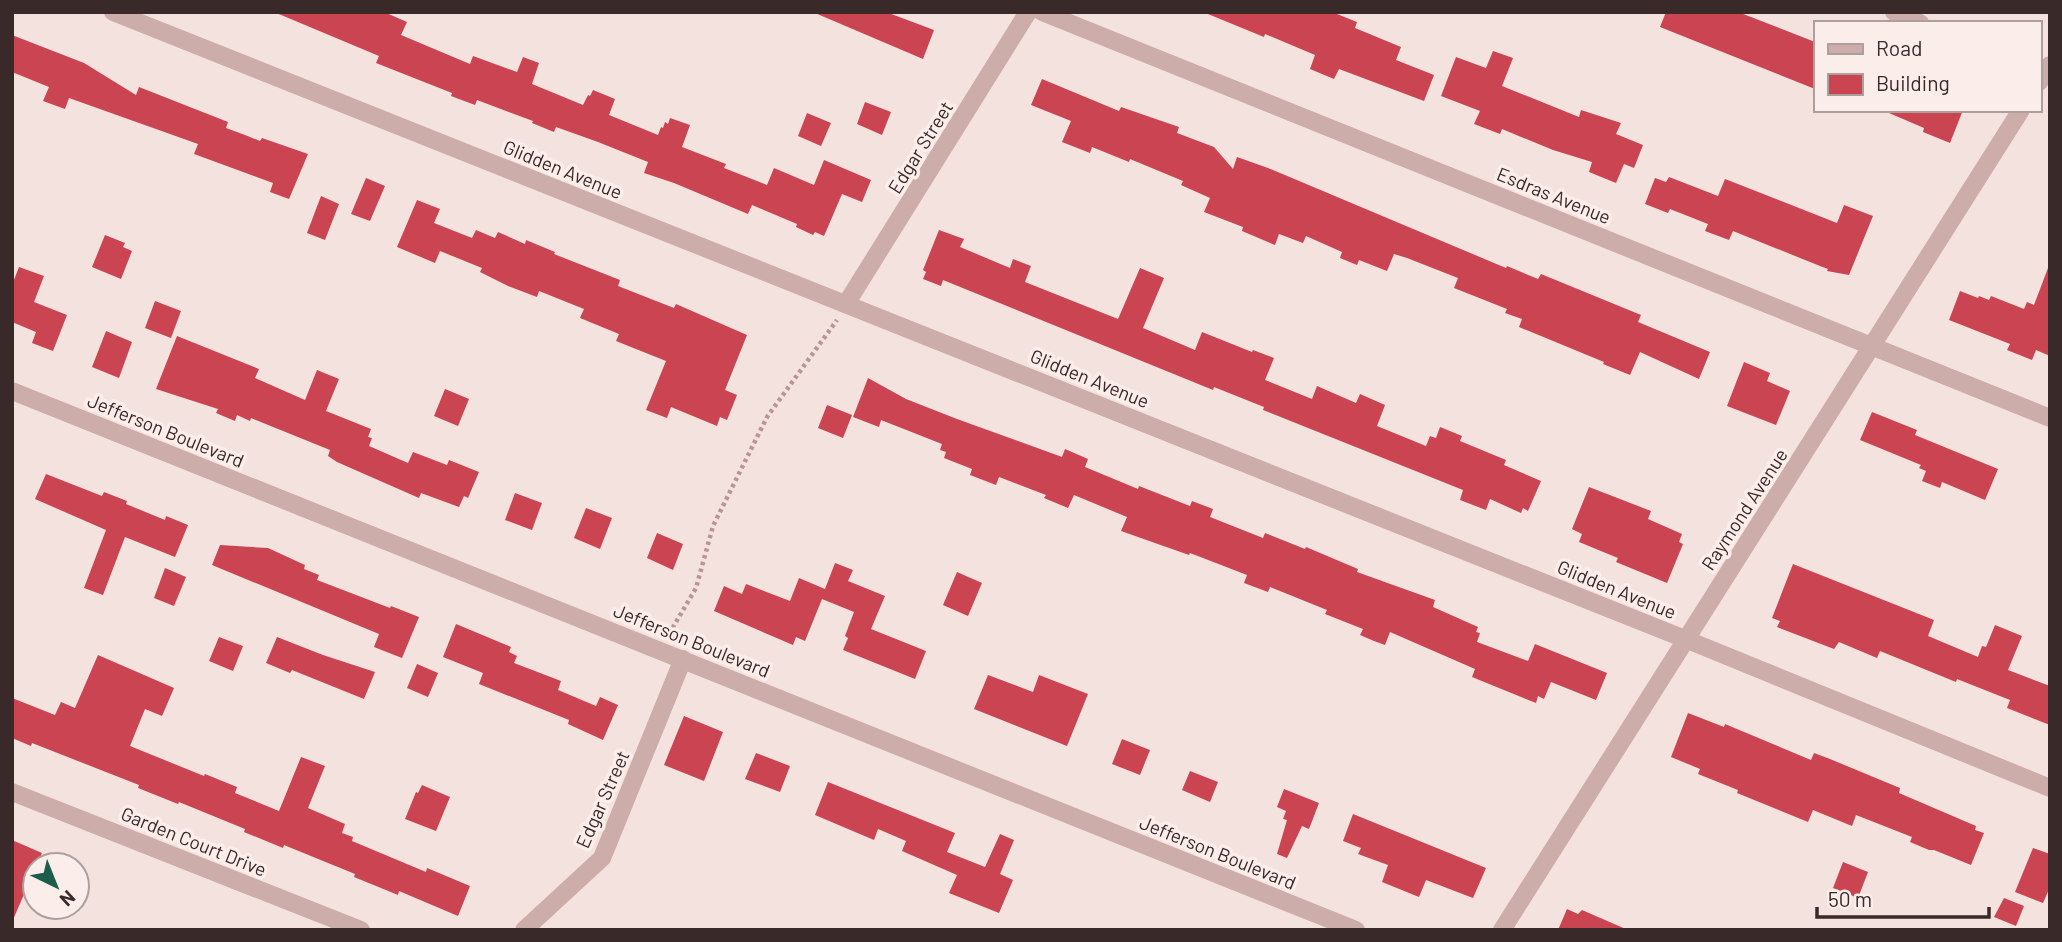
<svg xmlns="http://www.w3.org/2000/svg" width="2062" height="942" font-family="Barlow,sans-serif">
<rect width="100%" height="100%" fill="#f4e2de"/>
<g fill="#cb4452">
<path d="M274,12H384L407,22L401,35L470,64L473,56L517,72L523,57L539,63L532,84L583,105L588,95L590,96L593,90L615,99L609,115L658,135L661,127L663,128L665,122L668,124L670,118L690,125L682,147L726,164L724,168L767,185L774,168L814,185L824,160L871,180L862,202L842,194L824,236L815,232L813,235L796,227L797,224L752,205L748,214L674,183L644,173L648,162L598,142L556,127L554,132L532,123L533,121L477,100L475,105L451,96L452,93L376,63L379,56Z"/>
<path d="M886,12L934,30L923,59L815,13Z"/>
<path d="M1203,12H1332L1357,22L1355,28L1401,47L1396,60L1434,75L1424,101L1339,69L1334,79L1310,69L1315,55L1265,34L1264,37Z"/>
<path d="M1666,12H1738L1815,42V89L1660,27Z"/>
<path d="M12,35L84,63L136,95L139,87L228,122L226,128L245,135L260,141L262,138L308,154L289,199L270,192L273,183L194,154L198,144L69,98L65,109L43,101L49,87L12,72Z"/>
<path d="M1493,51L1513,58L1502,86L1579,117L1581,110L1621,123L1616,134L1643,145L1634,168L1624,164L1616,183L1589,172L1592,162L1553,150L1502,129L1500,134L1474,124L1480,111L1441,96L1456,57L1486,68Z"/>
<path d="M1042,79L1119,111L1121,107L1179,127L1177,133L1214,147L1233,169L1237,157L1268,168L1506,268L1507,266L1538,279L1541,274L1641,315L1638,322L1710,352L1699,379L1640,352L1630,375L1603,364L1604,362L1519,327L1522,319L1505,313L1507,309L1454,288L1458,278L1407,258L1394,254L1387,271L1359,260L1357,265L1340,258L1342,252L1306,236L1303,243L1279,234L1275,245L1242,231L1243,227L1204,212L1210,198L1181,185L1183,181L1130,159L1129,162L1092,147L1090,153L1062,142L1071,121L1031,105Z"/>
<path d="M865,102L891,112L882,135L857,124Z"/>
<path d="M1882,110H1963L1950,143L1923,132L1924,128Z"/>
<path d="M807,113L831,123L821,146L798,136Z"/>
<path d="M1669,177L1718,196L1725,179L1837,223L1844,205L1873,216L1849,275L1827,271L1828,269L1820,266L1733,231L1729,240L1705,231L1708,224L1670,209L1668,213L1645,204L1655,178L1666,182Z"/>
<path d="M366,178L385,186L370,221L351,214Z"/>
<path d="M321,196L339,204L325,240L307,233Z"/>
<path d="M417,200L440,209L434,223L472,238L476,230L495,238L498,232L525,244L526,240L555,252L554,254L620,280L618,286L674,308L676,304L747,335L725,390L737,395L727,420L720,417L717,426L671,407L667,418L646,410L666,361L616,341L619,334L580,318L584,309L539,291L537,297L508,286L480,272L482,268L440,251L435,263L397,247Z"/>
<path d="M939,230L964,239L960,247L1010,268L1013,259L1031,266L1025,282L1118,319L1140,268L1164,278L1143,328L1195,350L1202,332L1252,352L1253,350L1274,358L1265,380L1312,399L1317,386L1356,403L1360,394L1385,405L1377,426L1426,446L1430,436L1436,438L1440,427L1462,436L1460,441L1506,460L1504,465L1541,481L1528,511L1523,508L1521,513L1490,499L1486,510L1460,500L1463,490L1263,410L1264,407L1214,387L1213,390L943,280L941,286L923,279L926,272L923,270Z"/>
<path d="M105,235L125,243L123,247L132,251L121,279L92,267Z"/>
<path d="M19,267L44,276L34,302L67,315L53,351L32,343L36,332L12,322V285Z"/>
<path d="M2048,268L2050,356L2036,350L2032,360L2007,350L2010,344L1949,320L1960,291L1978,298L1979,296L1989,300L1991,296L2024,309L2027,302L2034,305Z"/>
<path d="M155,301L181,311L171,338L145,328Z"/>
<path d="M106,331L132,342L119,378L92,367Z"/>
<path d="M177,336L259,369L255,378L305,400L317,370L339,379L326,411L371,429L368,437L372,438L369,446L408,463L413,452L447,465L449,460L479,472L468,498L464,496L459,507L421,493L419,498L337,462L328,456L330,450L251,418L250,421L237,415L235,421L216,413L218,409L156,389Z"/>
<path d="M1744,362L1770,373L1767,381L1790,391L1776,425L1727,406Z"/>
<path d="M868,378L906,399L957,419L1062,457L1065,449L1088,459L1085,467L1138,489L1139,486L1190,506L1192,501L1213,509L1210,517L1263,538L1265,533L1305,549L1306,547L1358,569L1357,572L1435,600L1433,607L1478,627L1476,632L1480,633L1477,642L1528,661L1535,644L1607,673L1596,700L1551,682L1544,699L1538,696L1536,703L1472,677L1475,669L1390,632L1385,645L1374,641L1360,635L1363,629L1325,614L1327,610L1270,587L1268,592L1244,583L1247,575L1190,553L1189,555L1121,531L1127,517L1074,495L1068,508L1044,498L1046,495L999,477L996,485L970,475L972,469L944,458L946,452L940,450L942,444L881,420L879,427L853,417Z"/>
<path d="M445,389L469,399L458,426L434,416Z"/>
<path d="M827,405L852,415L843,438L818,428Z"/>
<path d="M1872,412L1917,430L1915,435L1998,469L1985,500L1942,482L1940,488L1922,481L1926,471L1919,468L1921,465L1860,440Z"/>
<path d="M46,474L102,496L104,492L127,501L126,504L165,520L166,516L188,525L175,557L125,537L103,595L84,588L106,530L35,499Z"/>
<path d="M1589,487L1651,511L1648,519L1682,534L1679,542L1683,544L1667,583L1616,562L1618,558L1579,542L1582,534L1572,529Z"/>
<path d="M515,493L542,503L532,530L505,520Z"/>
<path d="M586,508L612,518L600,549L574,538Z"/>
<path d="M657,533L683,544L673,570L647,558Z"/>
<path d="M220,545L268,548L305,565L304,569L319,575L317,580L390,608L391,606L419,617L402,658L374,647L379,634L212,565Z"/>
<path d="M835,563L853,570L848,581L885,596L871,629L926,651L915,679L843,650L848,638L845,636L854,612L822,599L805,641L796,637L793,645L714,611L724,586L742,594L746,584L790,601L799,578L825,589Z"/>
<path d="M1793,564L1934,620L1928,636L1978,657L1982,646L1986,647L1995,625L2022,636L2008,670L2050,686V725L2007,708L2010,700L1957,679L1956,682L1880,651L1877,658L1839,642L1834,649L1777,627L1780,621L1772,618Z"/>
<path d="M165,568L186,577L174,606L154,598Z"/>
<path d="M957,572L982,583L968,616L943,605Z"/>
<path d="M456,624L511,647L509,652L517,656L514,663L561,681L558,690L596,706L600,697L618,705L603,740L568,724L569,720L479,684L483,673L443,657Z"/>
<path d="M219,637L243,646L233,671L209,661Z"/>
<path d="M277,637L323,655L375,672L364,699L292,670L290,673L266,663Z"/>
<path d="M98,655L174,688L162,716L145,709L130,746L204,776L205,774L237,787L235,793L279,811L301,757L325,766L308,808L345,824L342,833L353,837L352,841L426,872L427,868L470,886L458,916L399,891L398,895L354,877L355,874L284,845L283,848L244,832L245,829L179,802L178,804L138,788L139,785L32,743L31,746L12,738V698L55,715L61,702L75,708Z"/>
<path d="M417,664L438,673L428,697L407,688Z"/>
<path d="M988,675L1033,692L1039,675L1088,694L1067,746L974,709Z"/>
<path d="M1688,713L1724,727L1725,724L1811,760L1814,753L1830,759L1900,788L1899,793L1976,826L1975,830L1984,833L1971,865L1934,850H1929L1910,842L1912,837L1856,815L1852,826L1813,810L1808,822L1737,793L1738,790L1698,774L1700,769L1671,757Z"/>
<path d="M684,716L723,732L704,781L664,765Z"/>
<path d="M1122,739L1150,750L1140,775L1112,764Z"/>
<path d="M756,753L790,766L780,792L745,779Z"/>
<path d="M1190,771L1218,782L1210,802L1182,790Z"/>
<path d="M828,782L955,833L947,852L985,867L1000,834L1014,840L1000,874L1013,880L999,913L949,893L957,875L902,851L906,841L878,829L874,840L815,815Z"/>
<path d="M422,785L450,797L436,831L405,819L416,792L418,793Z"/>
<path d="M1284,789L1319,803L1309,829L1302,826L1287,858L1277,854L1287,820L1283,819L1286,811L1277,807Z"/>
<path d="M1353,814L1486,868L1473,898L1426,880L1419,897L1382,882L1388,865L1358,854L1361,848L1343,841Z"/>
<path d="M12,840L42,853L12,922Z"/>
<path d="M2033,848L2050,854V887L2043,903L2015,892Z"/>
<path d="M1843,862L1868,872L1858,898L1833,888Z"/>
<path d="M2004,898L2024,906L2016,926L1994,917Z"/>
<path d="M1567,909L1578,914L1582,910L1628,930H1558Z"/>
</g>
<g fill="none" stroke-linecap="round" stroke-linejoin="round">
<path stroke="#b89693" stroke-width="4.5" stroke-dasharray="3.5 3.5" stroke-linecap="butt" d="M669,634L696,588L713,526L767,417L837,320"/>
<g stroke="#cdada9" stroke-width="18">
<path d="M113,12L1685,639L2050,788"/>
<path d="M1042,12L2050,418"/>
<path d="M1894,12L1920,23"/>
<path d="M2039,82L2050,65"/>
<path d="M846,304L1028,12"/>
<path d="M12,792L361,930"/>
<path d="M524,930L602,858L683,659"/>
<path d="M1502,930C1674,656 1850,385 2021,110"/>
</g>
<path stroke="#cdada9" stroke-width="18" d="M12,391L1356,930"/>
</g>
<g text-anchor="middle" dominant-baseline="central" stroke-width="7" stroke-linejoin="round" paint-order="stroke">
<g font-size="19" fill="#392929" stroke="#fbeeea">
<text transform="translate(920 147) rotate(-58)">Edgar Street</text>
<text transform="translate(563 169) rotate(22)">Glidden Avenue</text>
<text transform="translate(1554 195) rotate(22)">Esdras Avenue</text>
<text transform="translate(1090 378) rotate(22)">Glidden Avenue</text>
<text transform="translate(166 430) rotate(22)">Jefferson Boulevard</text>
<text transform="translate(1744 509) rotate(-57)">Raymond Avenue</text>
<text transform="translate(1617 589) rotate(22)">Glidden Avenue</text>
<text transform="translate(692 640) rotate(22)">Jefferson Boulevard</text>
<text transform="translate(602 799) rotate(-66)">Edgar Street</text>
<text transform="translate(194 841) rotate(22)">Garden Court Drive</text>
<text transform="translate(1218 852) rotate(22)">Jefferson Boulevard</text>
</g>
</g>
<rect width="2062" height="942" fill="none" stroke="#392929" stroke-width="28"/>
<rect x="1814" y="21" width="228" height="91" fill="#fbeeea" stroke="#ad9f9d" stroke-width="2"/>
<rect x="1828" y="44" width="35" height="10" fill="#cdada9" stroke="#ad9f9d" stroke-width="2"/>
<text x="1876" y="56" font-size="21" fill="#392929">Road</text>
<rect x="1828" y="74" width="35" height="21" fill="#cb4452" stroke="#ad9f9d" stroke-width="2"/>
<text x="1876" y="91" font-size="21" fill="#392929">Building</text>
<g transform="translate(56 886) rotate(137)"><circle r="33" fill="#fbeeea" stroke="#ad9f9d" stroke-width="2"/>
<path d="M0-5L12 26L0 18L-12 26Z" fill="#1c5d4b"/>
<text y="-10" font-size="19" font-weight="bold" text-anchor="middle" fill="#392929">N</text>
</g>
<path d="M1817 907v10h172v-10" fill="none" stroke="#392929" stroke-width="3.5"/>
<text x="1828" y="907" font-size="21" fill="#392929" stroke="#fbeeea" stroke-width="5" paint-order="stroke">50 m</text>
</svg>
